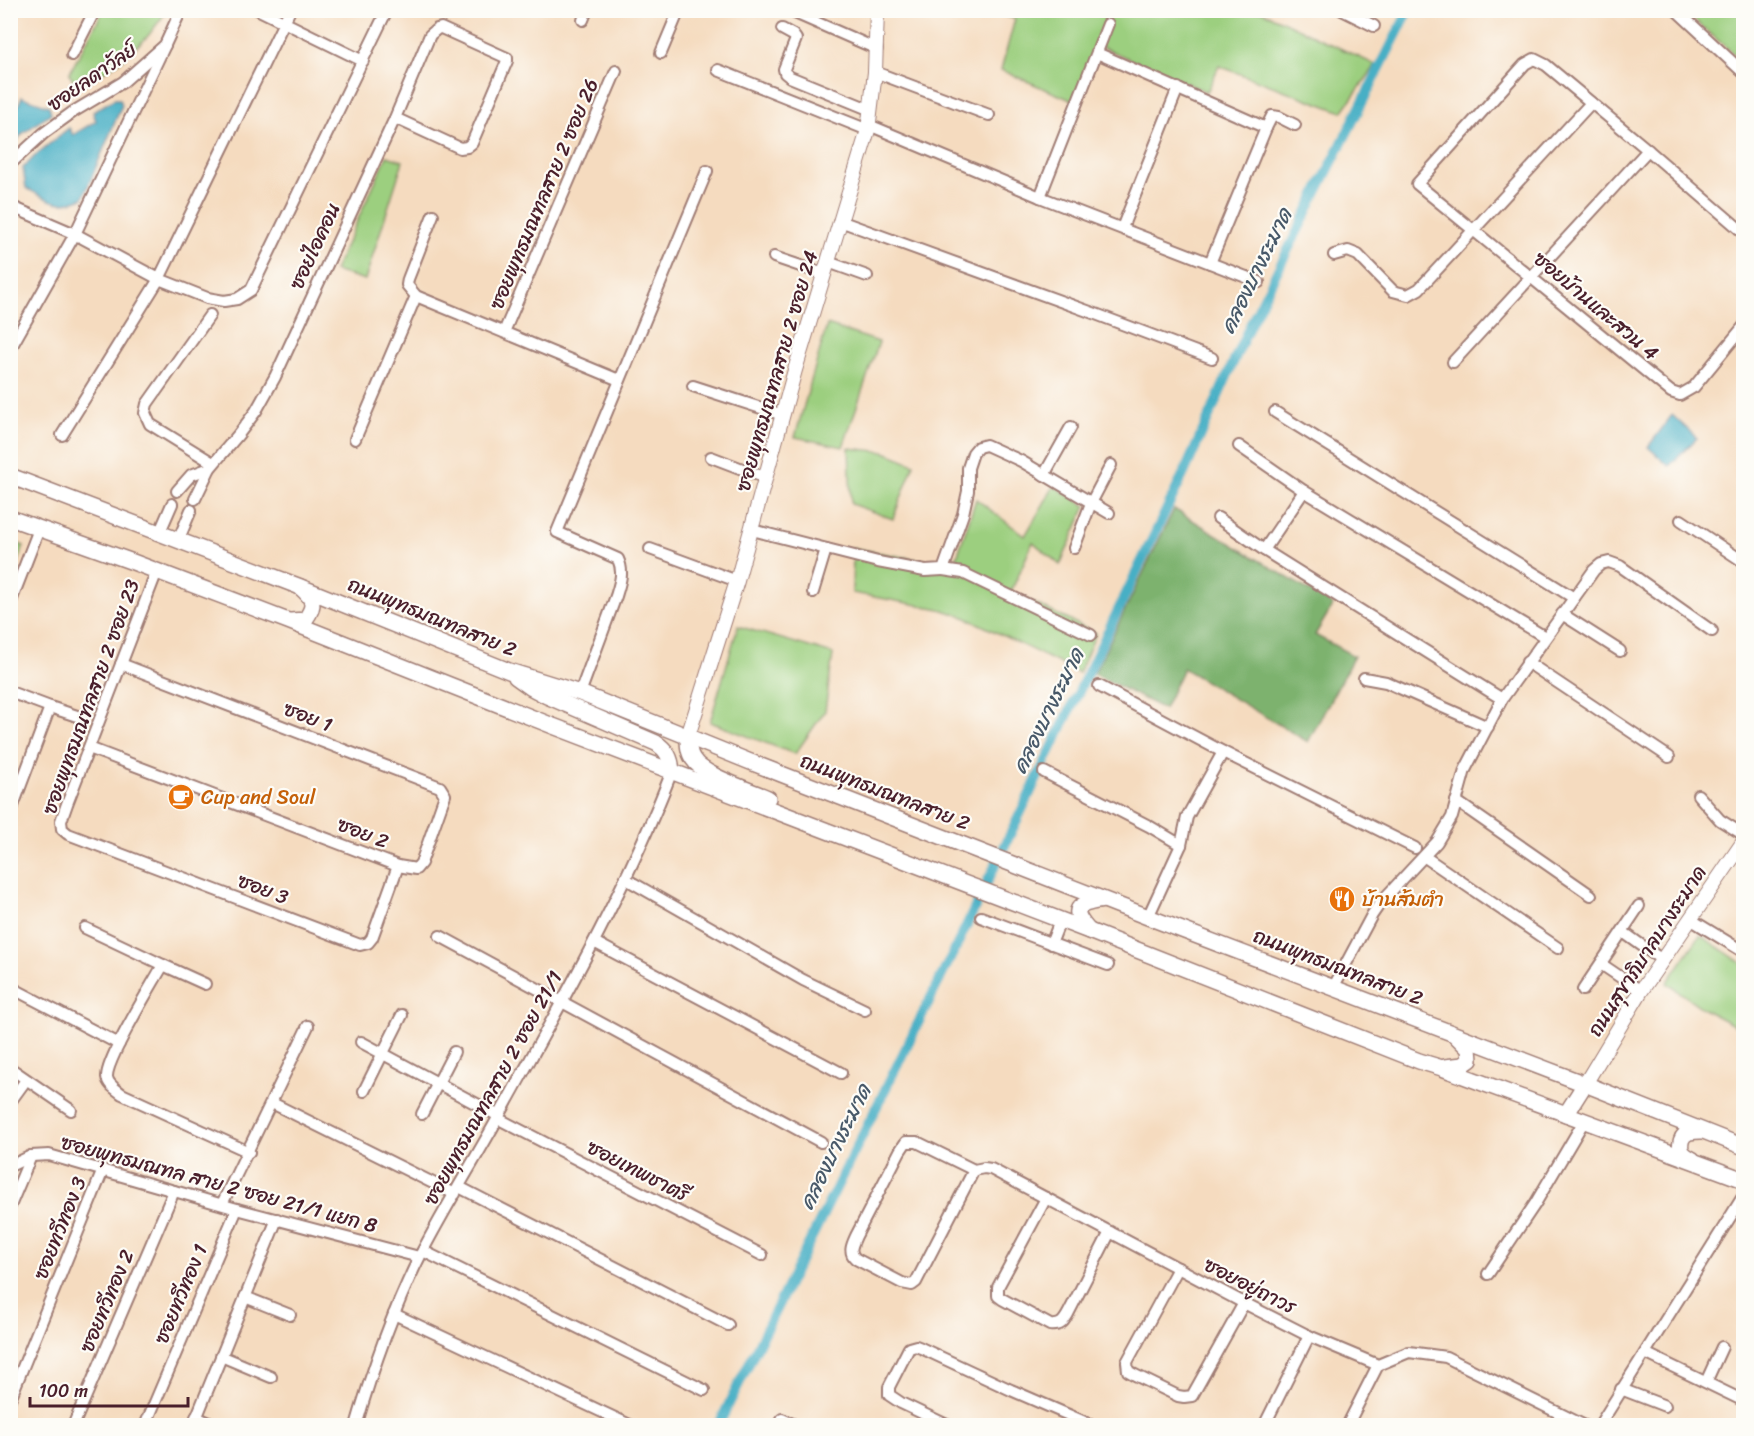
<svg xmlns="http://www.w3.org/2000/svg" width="1754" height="1436" font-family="Sriracha,'Playpen Sans Thai',sans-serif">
<rect width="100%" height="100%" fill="#fdfcf7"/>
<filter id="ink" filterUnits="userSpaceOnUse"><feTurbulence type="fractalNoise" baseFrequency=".0167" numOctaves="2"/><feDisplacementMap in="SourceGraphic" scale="12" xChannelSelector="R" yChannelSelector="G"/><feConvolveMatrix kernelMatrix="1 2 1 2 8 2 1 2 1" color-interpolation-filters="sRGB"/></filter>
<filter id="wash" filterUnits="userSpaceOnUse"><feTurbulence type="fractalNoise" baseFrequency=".008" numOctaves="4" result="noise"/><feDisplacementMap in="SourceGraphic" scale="24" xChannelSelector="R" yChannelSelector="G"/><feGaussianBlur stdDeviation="1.35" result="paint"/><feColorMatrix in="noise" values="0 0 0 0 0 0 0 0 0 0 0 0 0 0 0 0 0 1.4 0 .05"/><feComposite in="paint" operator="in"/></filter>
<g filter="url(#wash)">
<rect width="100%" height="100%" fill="#f5dbbf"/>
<g fill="#9ccf7f" stroke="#737755" stroke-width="1.5">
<path d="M103,11H167L148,36L122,60L79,88L69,74Z"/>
<path d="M988,11H1261L1376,65L1342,112L1219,66L1207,92L1097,45L1073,101L1001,70L1015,19Z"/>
<path d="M1684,11H1743V62Z"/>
<path d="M387,156L403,161L365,280L334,271Z"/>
<path d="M827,325L879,342L843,447L795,437Z"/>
<path d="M849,448L885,452L914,464L893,519L851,504Z"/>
<path d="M1054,486L1086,506L1060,565L1033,542L1011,592L1096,633L1079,673L967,618L940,609L852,593L853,548L954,566L976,499L1025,536Z"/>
<path d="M11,541L24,546L11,581Z"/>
<path d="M738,626L833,654L825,711L795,754L710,722Z"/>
<path d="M1700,935L1743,964V1030L1705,1010L1667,983Z"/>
</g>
<path fill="#7db26e" stroke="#64684c" stroke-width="1.5" d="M1174,509L1333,605L1315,635L1354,656L1308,742L1183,668L1164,709L1094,674Z"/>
<g fill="#46afc5" stroke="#486778" stroke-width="1.5">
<path d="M22,97L49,106L51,113L22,134L11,148V106L17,107Z"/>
<path d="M114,99H120L122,105L83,198C57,209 49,200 26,188L23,168L37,154L69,128L73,135L96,121L93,112Z"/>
<path d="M1672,415L1697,438L1669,466L1648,447Z"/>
</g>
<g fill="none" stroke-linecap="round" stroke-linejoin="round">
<path stroke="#46afc5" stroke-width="10" d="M718,1426L955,949L1185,471L1249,327L1409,10"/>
</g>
</g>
<g filter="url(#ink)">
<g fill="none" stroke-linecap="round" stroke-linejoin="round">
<defs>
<g id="minor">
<path d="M259,10L363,61"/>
<path d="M788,10L877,49"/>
<path d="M1342,10L1374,26"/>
<path d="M1676,10L1744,73"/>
<path d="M583,20L587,10"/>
<path d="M782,29L793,35L796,39L784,69L785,73L790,77L871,110"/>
<path d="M661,53L679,10"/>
<path d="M1097,53L1266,128L1210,263"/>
<path d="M72,55L95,10"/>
<path d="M718,70L868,130"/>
<path d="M875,72L989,115"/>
<path d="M869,125L1040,197L1259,282"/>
<path d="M1266,128L1272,116L1279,117L1295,125"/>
<path d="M10,164L44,133L73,112L123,82L165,45L181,10"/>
<path d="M1040,197L1108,24"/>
<path d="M10,206L75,234L159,279L207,298L224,301L237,299L251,290L387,10"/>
<path d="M433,215L408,279L407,285L416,296L619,380"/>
<path d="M840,221L1093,313L1212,358"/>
<path d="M1122,228L1178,88"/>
<path d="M1744,233L1648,150L1546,65L1534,59L1525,64L1417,184L1671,392L1680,395L1694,387L1744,326"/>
<path d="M1334,255L1348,251L1358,255L1393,291L1408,295L1419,289L1591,103"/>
<path d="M774,257L824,274"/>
<path d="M828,262L867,276"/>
<path d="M210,315L147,404L145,413L150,424L213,463"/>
<path d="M504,332L616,71"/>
<path d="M10,349L75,234L165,45"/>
<path d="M1453,362L1648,150"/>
<path d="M693,386L783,415"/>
<path d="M1275,412L1574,598"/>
<path d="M62,435L159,279L290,10"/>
<path d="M355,439L416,296"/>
<path d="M1239,446L1304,491L1545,637"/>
<path d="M711,457L766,478"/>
<path d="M1044,475L1071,427"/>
<path d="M177,491L191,475L210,468"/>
<path d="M1304,491L1264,550L1502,699"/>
<path d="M195,499L210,468L238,435L256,411L275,377L395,118L430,35L437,29L441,28L507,58V61L472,143L467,147L460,148L395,118"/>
<path d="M1218,518L1264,550"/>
<path d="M1681,520L1744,562"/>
<path d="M752,530L878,562L925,571L943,570L963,514L968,491V468L973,453L978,447L986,445L1021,461L1109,513"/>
<path d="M159,534L172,504"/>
<path d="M178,541L191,510"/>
<path d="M1074,548L1091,503L1111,465"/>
<path d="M650,549L737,581"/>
<path d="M943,570L963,573L1091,635"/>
<path d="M157,571L67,804L61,821L62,829L68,834L360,945L368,943L372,938L398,866"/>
<path d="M813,592L826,549"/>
<path d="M10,604L39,529"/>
<path d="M1562,614L1620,651"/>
<path d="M1527,662L1669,757"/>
<path d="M1364,678L1386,682L1488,727"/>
<path d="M1099,686L1223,752"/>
<path d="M10,692L50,707L10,814"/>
<path d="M580,693L616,596C620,583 624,572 618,559L557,532L707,171"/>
<path d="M50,707L83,718"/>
<path d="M89,748L398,866L416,869L421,863L445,795L440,787L121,664"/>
<path d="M1044,772L1149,826L1181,845"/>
<path d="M1698,795L1720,820L1744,835"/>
<path d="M1456,801L1591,895"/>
<path d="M1425,857L1558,948"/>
<path d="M626,879L803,980L865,1010"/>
<path d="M981,917L1108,965"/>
<path d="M1148,917L1181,845L1187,817L1223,752L1415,848"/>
<path d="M1690,919L1744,952"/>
<path d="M85,928L163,965C152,985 106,1059 107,1077C108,1085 116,1089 122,1094L249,1152"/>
<path d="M1623,932L1662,960"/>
<path d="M440,936L821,1142"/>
<path d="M594,942L841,1073"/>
<path d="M1051,944L1060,921"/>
<path d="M1601,964L1641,991"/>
<path d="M163,965L205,984"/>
<path d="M10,987L119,1044"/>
<path d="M1333,988L1372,915L1381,902L1437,842L1452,817L1465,770L1502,699L1594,570L1601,564L1609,562L1620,566L1712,631"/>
<path d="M1583,990L1639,906"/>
<path d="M361,1042L499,1116"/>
<path d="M10,1068L71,1110"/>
<path d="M364,1091L402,1015"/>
<path d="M10,1102L26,1080"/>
<path d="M272,1103L455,1194"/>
<path d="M422,1114L454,1052"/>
<path d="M497,1118L762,1255"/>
<path d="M10,1166L31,1156L49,1155L237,1209L419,1257"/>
<path d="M974,1170L916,1282L912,1285L902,1283L856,1259C848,1252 852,1245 856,1236L900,1151L906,1142H917L974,1170L984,1168L991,1169L1244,1303L1309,1336L1378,1365L1409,1352L1446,1357L1585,1426"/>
<path d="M459,1187L728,1325"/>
<path d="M1046,1198L998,1287V1296L1002,1299L1050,1325C1060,1326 1063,1323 1068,1314L1110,1232"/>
<path d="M222,1204L308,1026"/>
<path d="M10,1206L31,1156"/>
<path d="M423,1251L704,1390"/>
<path d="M1178,1268L1127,1362L1128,1371L1135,1375L1178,1396L1184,1397L1192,1396L1244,1303"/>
<path d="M1488,1274L1535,1204L1584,1121"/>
<path d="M245,1297L290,1315"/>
<path d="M394,1314L632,1426"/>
<path d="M1645,1353L1744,1401"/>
<path d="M221,1356L271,1377"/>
<path d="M1706,1382L1722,1347"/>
<path d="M1621,1389L1665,1406"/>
<path d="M10,1399L103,1170"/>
<path d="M196,1417L216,1426"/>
<path d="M782,1419L797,1426"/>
<path d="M73,1426L174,1191"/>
<path d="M145,1426L237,1209"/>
<path d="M193,1426L277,1219"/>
<path d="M356,1426C373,1367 393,1310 420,1256C443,1211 470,1168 494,1125C558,1009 624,895 672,771"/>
<path d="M949,1426L901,1403L889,1395V1387L909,1348L916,1346L921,1348L1011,1390L1094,1426"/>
<path d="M1264,1426L1309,1336"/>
<path d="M1347,1426L1378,1365"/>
<path d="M1599,1426L1744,1195"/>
</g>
<g id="tertiary">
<path d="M688,736L737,581L795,370L868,130L875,72L877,10"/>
<path d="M1585,1084L1641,991L1744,841"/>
</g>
<g id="secondary">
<path d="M10,476L298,586L509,671L580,693L748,761L1148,917L1585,1084L1744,1147"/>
<path d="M10,518L133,562L288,621L553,726L1089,931L1419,1061L1442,1068L1744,1180"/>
<path d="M291,621L305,620C316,605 314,599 300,587"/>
<path d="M516,677L530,687L547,696L656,743C667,750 671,758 672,771"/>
<path d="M688,736C688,744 688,752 693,759C703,776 750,790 768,798"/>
<path d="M1089,931C1069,909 1077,904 1103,900"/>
<path d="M1445,1067L1463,1065L1470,1060L1469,1049L1456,1036"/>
<path d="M1566,1114L1585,1084"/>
<path d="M1692,1159C1689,1158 1685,1155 1683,1153C1678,1146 1681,1134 1690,1132C1694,1131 1697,1131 1701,1131"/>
</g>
</defs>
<use href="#minor" stroke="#a07d75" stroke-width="14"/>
<use href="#tertiary" stroke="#a07d75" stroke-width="16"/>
<use href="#secondary" stroke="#a07d75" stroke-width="18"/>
<use href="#minor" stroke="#fff" stroke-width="10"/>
<use href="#tertiary" stroke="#fff" stroke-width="14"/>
<use href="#secondary" stroke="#fff" stroke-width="15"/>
</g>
</g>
<defs>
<symbol id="cafe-disc" viewBox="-11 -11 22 22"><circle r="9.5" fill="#e8710a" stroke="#fdfcf7"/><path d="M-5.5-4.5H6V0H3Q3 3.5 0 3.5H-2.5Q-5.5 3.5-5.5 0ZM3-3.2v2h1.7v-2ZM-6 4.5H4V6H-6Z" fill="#fff"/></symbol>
<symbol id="restaurant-disc" viewBox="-11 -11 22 22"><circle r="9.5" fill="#e8710a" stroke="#fdfcf7"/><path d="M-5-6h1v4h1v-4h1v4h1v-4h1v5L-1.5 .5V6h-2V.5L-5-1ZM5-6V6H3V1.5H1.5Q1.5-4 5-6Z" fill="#fff"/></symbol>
</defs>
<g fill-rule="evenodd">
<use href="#cafe-disc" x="166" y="782" width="30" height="30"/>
<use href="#restaurant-disc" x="1327" y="884" width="30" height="30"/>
</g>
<g text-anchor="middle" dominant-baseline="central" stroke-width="4.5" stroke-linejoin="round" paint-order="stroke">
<g font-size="20" fill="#4a1f2b" stroke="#fdfcf7">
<text transform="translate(92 77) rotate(-35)">ซอยลดาวัลย์</text>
<text transform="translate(544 194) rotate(-67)">ซอยพุทธมณฑลสาย 2 ซอย 26</text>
<text transform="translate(315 246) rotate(-65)">ซอยไอคอน</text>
<text transform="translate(1596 306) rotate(40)">ซอยบ้านและสวน 4</text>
<text transform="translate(777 371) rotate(-74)">ซอยพุทธมณฑลสาย 2 ซอย 24</text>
<text transform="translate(432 617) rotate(22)">ถนนพุทธมณฑลสาย 2</text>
<text transform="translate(91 697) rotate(-70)">ซอยพุทธมณฑลสาย 2 ซอย 23</text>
<text transform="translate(308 717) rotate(21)">ซอย 1</text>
<text transform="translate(885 792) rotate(21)">ถนนพุทธมณฑลสาย 2</text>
<text transform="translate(363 833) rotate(21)">ซอย 2</text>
<text transform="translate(263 889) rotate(21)">ซอย 3</text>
<text transform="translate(1647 951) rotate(-57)">ถนนสุขาภิบาลบางระมาด</text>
<text transform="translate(1338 967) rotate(21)">ถนนพุทธมณฑลสาย 2</text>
<text transform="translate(493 1088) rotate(-61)">ซอยพุทธมณฑลสาย 2 ซอย 21/1</text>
<text transform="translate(638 1171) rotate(27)">ซอยเทพชาตรี</text>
<text transform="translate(219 1184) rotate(15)">ซอยพุทธมณฑล สาย 2 ซอย 21/1 แยก 8</text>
<text transform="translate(60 1228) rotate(-68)">ซอยทวีทอง 3</text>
<text transform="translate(1250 1286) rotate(27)">ซอยอยู่ถาวร</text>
<text transform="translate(181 1294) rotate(-67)">ซอยทวีทอง 1</text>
<text transform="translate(107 1301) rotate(-67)">ซอยทวีทอง 2</text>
</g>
<g font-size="20" fill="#c56008" stroke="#fdfcf7" text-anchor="start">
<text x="201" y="797">Cup and Soul</text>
<text x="1362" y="899">บ้านส้มตำ</text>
</g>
<g font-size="21" font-style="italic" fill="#485969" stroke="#fdfcf7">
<text transform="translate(1256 271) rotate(-64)">คลองบางระมาด</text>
<text transform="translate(1048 711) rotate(-64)">คลองบางระมาด</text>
<text transform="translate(835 1147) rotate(-64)">คลองบางระมาด</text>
</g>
</g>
<rect width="1754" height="1436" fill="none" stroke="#fdfcf7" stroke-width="36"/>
<path d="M30 1397v9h158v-9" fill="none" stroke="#4a1f2b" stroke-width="3"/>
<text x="39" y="1397" font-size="18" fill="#4a1f2b" stroke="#fdfcf7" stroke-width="4.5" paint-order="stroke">100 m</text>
</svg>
